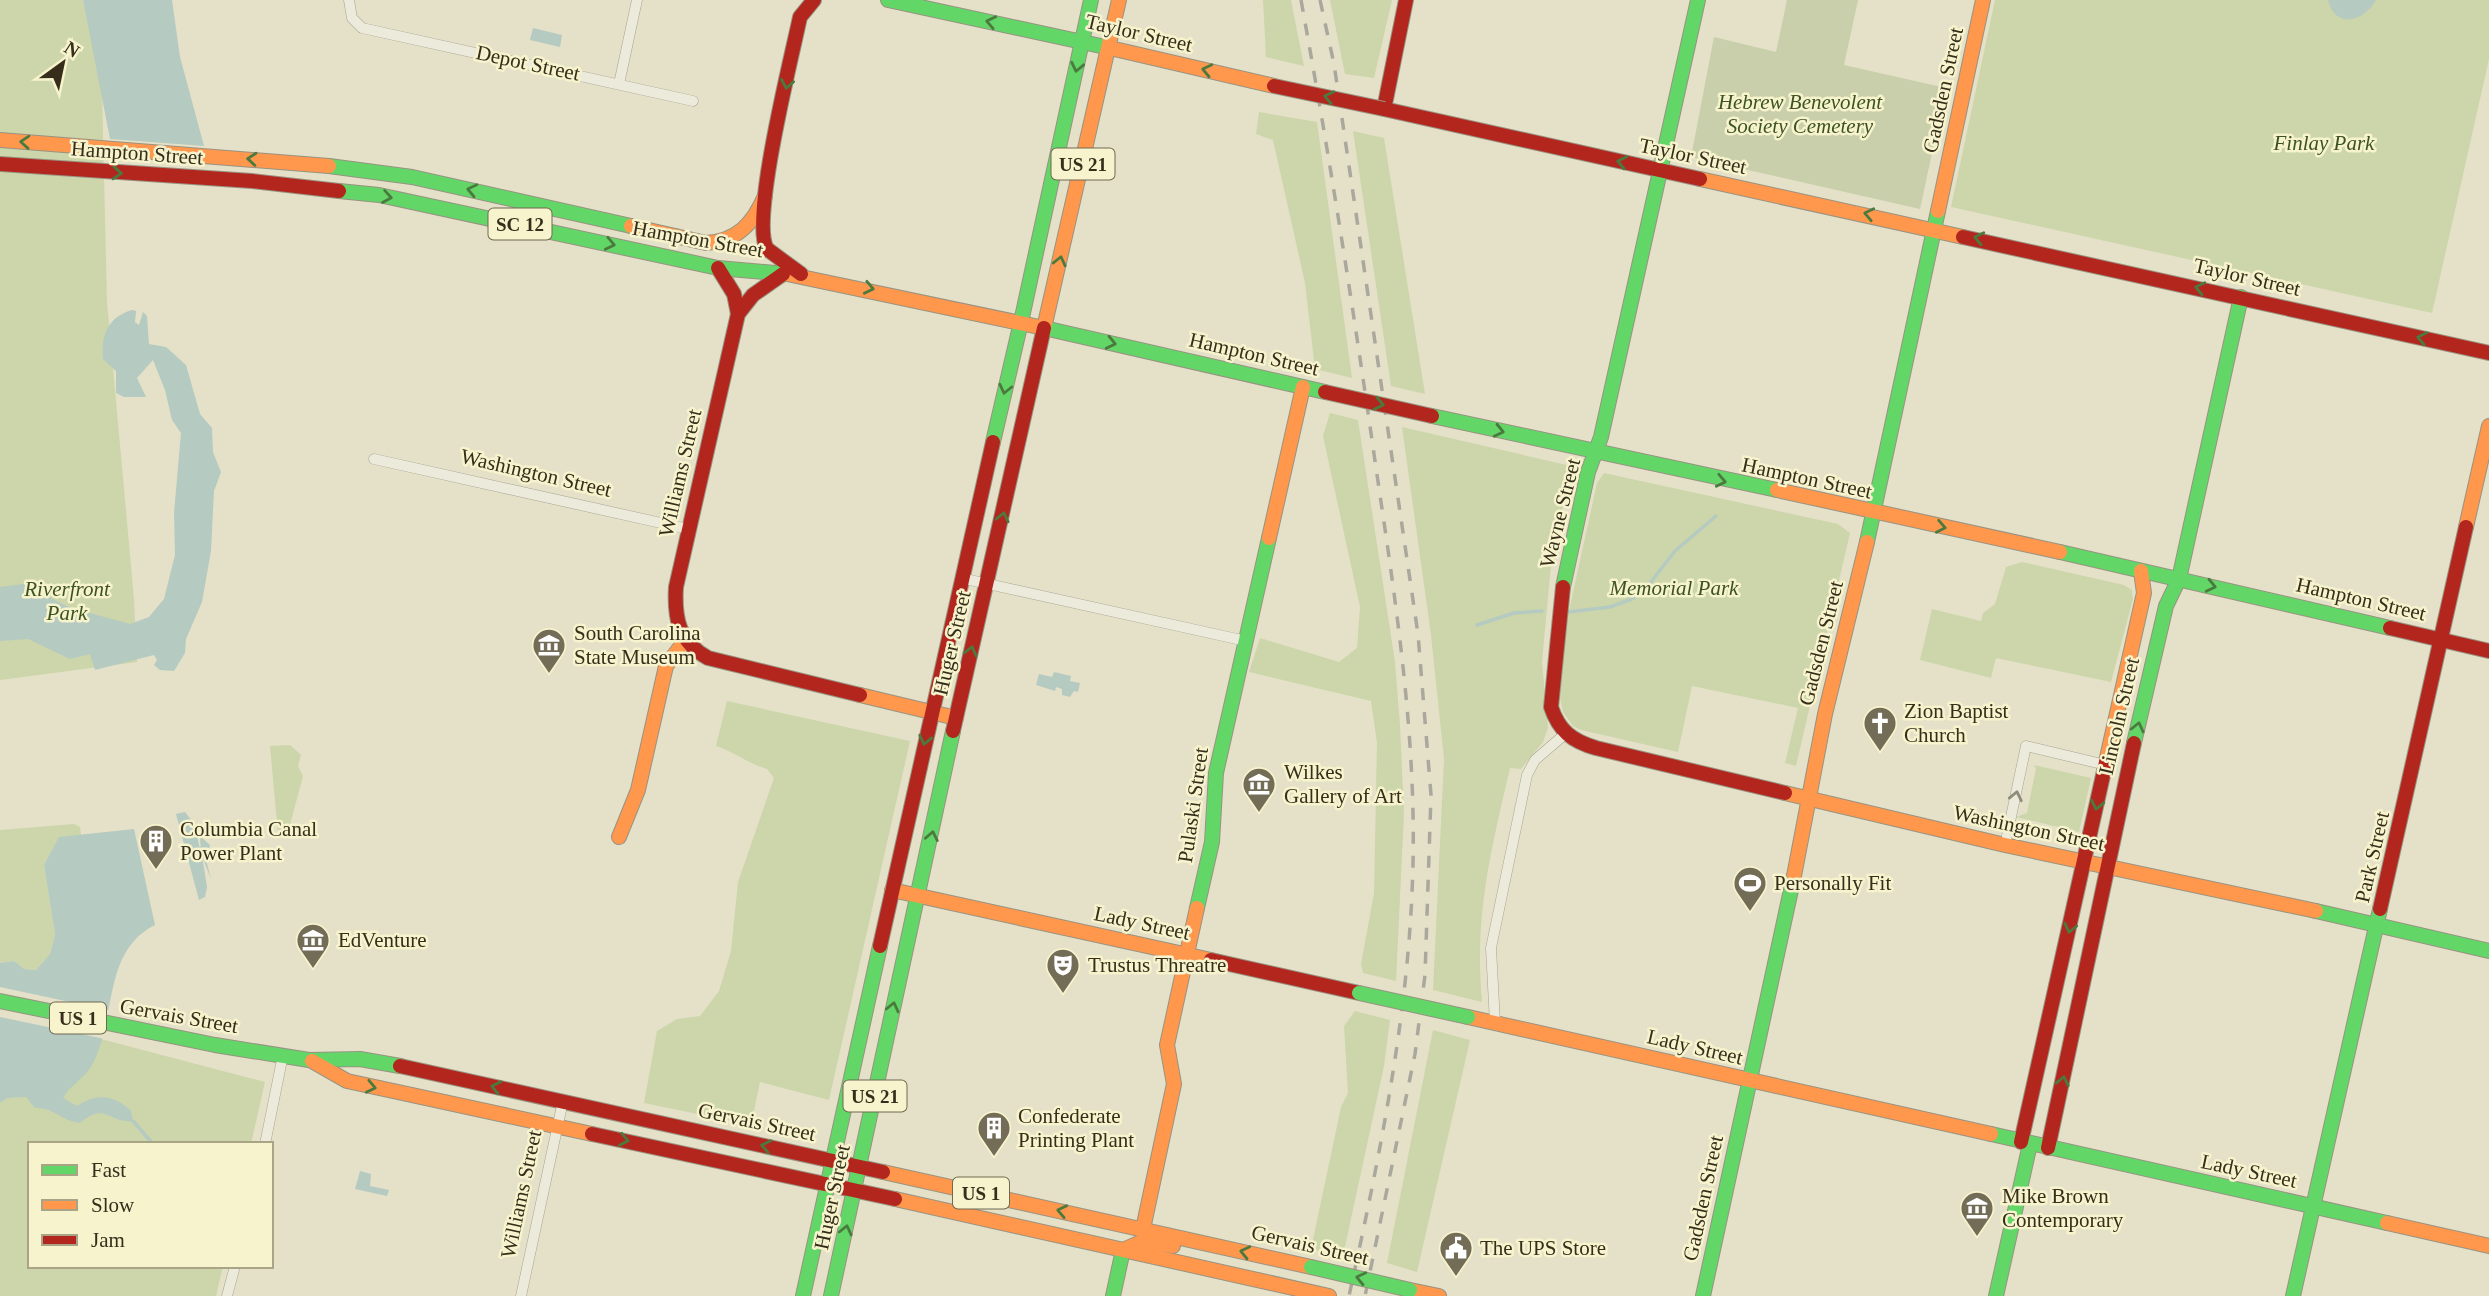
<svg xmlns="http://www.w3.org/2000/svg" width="2489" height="1296" font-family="'Times New Roman',serif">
<rect width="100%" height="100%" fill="#e4e1c8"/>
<g fill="#ccd6aa">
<path d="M0,0H83L102,89L107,302L134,599L137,662L0,680Z"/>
<path d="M1263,0H1291L1304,66L1266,57Z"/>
<path d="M1330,0H1392L1374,78L1345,74Z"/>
<path d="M1995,0H2489V59L2432,313L1951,207Z"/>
<path d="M1259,112L1317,122L1352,378L1315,369L1305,283L1273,140L1256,134Z"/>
<path d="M1353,131L1384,138L1425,394L1391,386Z"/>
<path d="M1330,413L1358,420L1395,662L1400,725L1404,813L1396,981L1363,973L1361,964L1374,893L1377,743L1371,701L1249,672L1260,638L1339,662L1357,648L1360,607L1323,436Z"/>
<path d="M1402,427L1571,466L1551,565L1542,662L1548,728L1543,742L1521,769L1510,768C1491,851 1474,915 1482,1002L1433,990L1444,759L1431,635Z"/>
<path d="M1604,473L1838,524L1850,533L1796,766L1785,763L1798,708L1692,686L1678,752L1581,730L1573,726L1563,712L1560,698L1565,629L1597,483Z"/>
<path d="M2022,562L2124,585L2132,590L2133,599L2111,682L1996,658L1991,678L1920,660L1932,609L1981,621L1983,613L1995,604L2006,567Z"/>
<path d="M727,701L910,741L829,1100L760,1082L751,1125L644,1103L657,1031L677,1019L700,1016L719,991L731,951L738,882L774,778L767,769C749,764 735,752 716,746Z"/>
<path d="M290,745L301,755L298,766L303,776L287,836L278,834L270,746Z"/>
<path d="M2034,765L2091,778L2079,832L2016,817L2027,813L2036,769Z"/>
<path d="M74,824L80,827L81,835L59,838L44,865L55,934L50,954L36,970L24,969L14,961L0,963V830Z"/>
<path d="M1355,1011L1390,1020L1384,1066L1343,1256L1311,1249L1341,1107L1348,1093L1344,1026Z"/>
<path d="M1433,1030L1470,1040L1417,1272L1387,1263Z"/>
<path d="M101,1039L265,1082L251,1144H30V1266H223L216,1296H0V1103L8,1098L64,1094L91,1067Z"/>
</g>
<path fill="#c8cfaa" d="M1787,0H1858L1844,65L1946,88L1920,209L1691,157L1714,37L1776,52Z"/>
<g fill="#b5cac0">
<path d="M83,0H172L180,57L204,146L110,139Z"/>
<path d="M2328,0H2376C2365,21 2335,30 2328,0Z"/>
<path d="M533,28L562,35L560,47L530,40Z"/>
<path d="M132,310L136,311L135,322L139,325L143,312L147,316L149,344L166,347L186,365L200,414L212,428L213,452L221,472L214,491L211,551L202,602L186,639L185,653L174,671L160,670L154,665L157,660L154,655L95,670L90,654L70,659L28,639L0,641V587L24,584L68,607L130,624L149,617L164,599L175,555L174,513L181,433L172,420L165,390L153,360L137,378L146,397H124L116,393V371L103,359C101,335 108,317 132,310Z"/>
<path d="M1054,672L1071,676L1070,681L1080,683L1078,692L1074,691L1070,697L1062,695V689L1056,687L1055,691L1036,685L1039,674L1052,677Z"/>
<path d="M185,812L195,825L201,855L200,836L210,845L206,860L211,879L202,856L207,887L205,897L199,900L176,814Z"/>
<path d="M134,829L155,925C102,951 117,1019 92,1065C85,1078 69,1086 63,1098L77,1106C96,1093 114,1094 131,1111L133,1121C109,1124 106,1101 80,1123C62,1121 53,1107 35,1108L26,1097L8,1098L0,1103V963L14,961L24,969L36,970L50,954L55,934L44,865L59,837Z"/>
<path d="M360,1171L371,1174L370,1186L389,1190L387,1196L355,1189Z"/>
</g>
<path fill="#e4e1c8" d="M0,987L112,1011L105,1039L0,1017Z"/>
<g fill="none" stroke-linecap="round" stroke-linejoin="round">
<g stroke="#b5cac0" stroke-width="3.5">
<path d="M1568,612L1610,607L1632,599L1647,587L1675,551L1716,516"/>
<path d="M1477,625L1514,613L1542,611"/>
<path d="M133,1121L153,1144"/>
</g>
<defs>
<g id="street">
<path d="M349,0L352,18L362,28L693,101"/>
<path d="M619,84L637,0"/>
<path d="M374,459L688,529"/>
<path d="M961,578L1246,641"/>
<path d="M2005,845L2026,746L2106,765"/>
<path d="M1495,1023L1491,948L1527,775L1535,760L1564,735"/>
<path d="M265,1144L283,1055"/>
<path d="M227,1296L235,1266"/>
<path d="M521,1296L563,1101"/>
</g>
<g id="fast">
<path d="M888,0L1110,48"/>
<path d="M329,166L412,177L631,226"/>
<path d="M339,191L379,195L718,268L787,274"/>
<path d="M1021,322L1091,0"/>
<path d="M1044,328L1325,392"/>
<path d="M1432,416L1777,490"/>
<path d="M993,442L1021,322"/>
<path d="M1867,542L1938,211"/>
<path d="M2060,552L2390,628"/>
<path d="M1563,587L1588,472L1601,437L1698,0"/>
<path d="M2134,743L2166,606L2179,579L2241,297"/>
<path d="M1197,908L1212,842L1216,773L1269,538"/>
<path d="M2316,911L2489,951"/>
<path d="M0,1001L215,1045L309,1060L360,1059L400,1066"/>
<path d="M1991,1134L2387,1223"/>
<path d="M803,1296L880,946"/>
<path d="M831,1296L953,731"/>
<path d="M1113,1296L1123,1250"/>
<path d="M1703,1296L1794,876"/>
<path d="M1996,1296L2030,1144"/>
<path d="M2293,1296L2380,909"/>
</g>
<g id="slow">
<path d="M1110,48L1274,86"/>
<path d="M0,140L329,166"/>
<path d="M1700,179L1963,237"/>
<path d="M1938,211L1983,0"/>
<path d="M631,226L706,243C737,241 753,224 765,196"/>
<path d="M787,274L1044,328L1119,0"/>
<path d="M1777,490L2060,552"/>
<path d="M2466,527L2489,426"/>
<path d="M1269,538L1303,387"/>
<path d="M860,695L956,718"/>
<path d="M2106,762L2144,593L2141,571"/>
<path d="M1785,793L2005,845L2316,911"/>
<path d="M619,837L638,790L666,666L684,642"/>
<path d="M1794,876L1825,714L1867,542"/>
<path d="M892,890L1211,960"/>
<path d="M1468,1017L1991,1134"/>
<path d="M312,1061L347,1081L592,1134"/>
<path d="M883,1172L1311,1267"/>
<path d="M895,1199L1329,1296"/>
<path d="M2387,1223L2489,1246"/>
<path d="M1143,1229L1174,1084L1167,1045L1197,908"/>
<path d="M1123,1250L1141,1242L1173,1246"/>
<path d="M1410,1290L1439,1296"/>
</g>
<g id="jam">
<path d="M1406,0L1384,109L1700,179"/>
<path d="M0,164L252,181L339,191"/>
<path d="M1963,237L2489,353"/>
<path d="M718,268L734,294L738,314"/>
<path d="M783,274L753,295L738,314L676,587C674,619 679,642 708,658L860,695"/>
<path d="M801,274L767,249C750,221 792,56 800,17L814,0"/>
<path d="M1563,587L1551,707C1559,731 1572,741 1596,748L1785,793"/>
<path d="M2390,628L2489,651"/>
<path d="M953,731L1044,328"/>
<path d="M2380,909L2466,527"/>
<path d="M880,946L993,442"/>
<path d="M1211,960L1359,993"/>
<path d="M400,1066L883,1172"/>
<path d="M592,1134L895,1199"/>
<path d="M2021,1142L2106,762"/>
<path d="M2048,1148L2134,743"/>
</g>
</defs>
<use href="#street" stroke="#a8a492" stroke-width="11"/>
<use href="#fast" stroke="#989382" stroke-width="16"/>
<use href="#slow" stroke="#989382" stroke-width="16"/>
<use href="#jam" stroke="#989382" stroke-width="16"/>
<use href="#street" stroke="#ebeadb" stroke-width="10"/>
<use href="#fast" stroke="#63d668" stroke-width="14"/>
<use href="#slow" stroke="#ff974d" stroke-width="14"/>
<use href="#jam" stroke="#b3261e" stroke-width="14"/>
<g stroke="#aaa89c" stroke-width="3.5" stroke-dasharray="12 12" stroke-linecap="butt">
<path d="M1301,0C1329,153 1353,307 1375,461C1396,604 1419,748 1412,893C1406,1028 1378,1164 1349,1296"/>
<path d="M1320,0L1334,64L1418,634L1431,795L1425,975L1415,1054L1365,1296"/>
</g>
<defs>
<g id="fast-bridge">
<path d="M1359,993L1468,1017"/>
<path d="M1311,1267L1410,1290"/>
</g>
<g id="jam-bridge">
<path d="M1274,86L1384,109"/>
<path d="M1325,392L1432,416"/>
</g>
</defs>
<use href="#fast-bridge" stroke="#989382" stroke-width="16" stroke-linecap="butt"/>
<use href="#jam-bridge" stroke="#989382" stroke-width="16" stroke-linecap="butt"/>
<use href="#fast-bridge" stroke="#63d668" stroke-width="14"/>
<use href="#jam-bridge" stroke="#b3261e" stroke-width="14"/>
</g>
<defs><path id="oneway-chevron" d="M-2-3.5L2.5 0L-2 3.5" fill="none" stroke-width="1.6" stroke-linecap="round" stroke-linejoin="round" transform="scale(1.75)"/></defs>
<g stroke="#4a7a3e">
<use href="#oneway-chevron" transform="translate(991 22) rotate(-168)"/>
<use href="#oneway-chevron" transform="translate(1077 67) rotate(102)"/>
<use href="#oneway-chevron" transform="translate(1207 70) rotate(-167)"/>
<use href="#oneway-chevron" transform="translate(787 84) rotate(100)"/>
<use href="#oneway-chevron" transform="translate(1329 97) rotate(-168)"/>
<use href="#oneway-chevron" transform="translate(25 142) rotate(-176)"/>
<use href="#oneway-chevron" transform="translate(252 159) rotate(-175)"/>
<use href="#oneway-chevron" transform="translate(1622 162) rotate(-167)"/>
<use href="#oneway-chevron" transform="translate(117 173) rotate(4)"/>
<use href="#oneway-chevron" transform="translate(472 190) rotate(-167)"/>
<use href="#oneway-chevron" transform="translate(387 197) rotate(10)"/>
<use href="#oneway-chevron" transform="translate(1869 214) rotate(-168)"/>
<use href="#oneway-chevron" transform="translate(1979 238) rotate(-167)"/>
<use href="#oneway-chevron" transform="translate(610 244) rotate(12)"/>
<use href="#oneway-chevron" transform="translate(1060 261) rotate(-77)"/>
<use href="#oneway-chevron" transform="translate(869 288) rotate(12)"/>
<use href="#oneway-chevron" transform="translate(2200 288) rotate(-167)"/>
<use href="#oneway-chevron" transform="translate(2422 338) rotate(-167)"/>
<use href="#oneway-chevron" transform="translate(1111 343) rotate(13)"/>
<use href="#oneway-chevron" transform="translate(1005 389) rotate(103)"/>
<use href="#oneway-chevron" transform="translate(1379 404) rotate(13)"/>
<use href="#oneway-chevron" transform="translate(1499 431) rotate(13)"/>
<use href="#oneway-chevron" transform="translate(1721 481) rotate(12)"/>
<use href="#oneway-chevron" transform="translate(1003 517) rotate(-77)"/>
<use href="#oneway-chevron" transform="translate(1941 527) rotate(11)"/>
<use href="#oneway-chevron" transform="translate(2211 586) rotate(13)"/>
<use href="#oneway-chevron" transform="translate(971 651) rotate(-77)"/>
<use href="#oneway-chevron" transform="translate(2138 727) rotate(-77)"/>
<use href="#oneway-chevron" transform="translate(925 740) rotate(102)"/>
<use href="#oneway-chevron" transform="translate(2097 805) rotate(102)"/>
<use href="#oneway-chevron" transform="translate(932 836) rotate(-79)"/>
<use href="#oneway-chevron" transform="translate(2070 928) rotate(103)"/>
<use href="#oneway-chevron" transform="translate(893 1007) rotate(-77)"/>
<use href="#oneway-chevron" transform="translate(2063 1081) rotate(-78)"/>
<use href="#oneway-chevron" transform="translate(371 1087) rotate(12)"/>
<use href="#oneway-chevron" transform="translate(496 1087) rotate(-167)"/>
<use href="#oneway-chevron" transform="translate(624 1140) rotate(11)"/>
<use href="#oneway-chevron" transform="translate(766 1146) rotate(-168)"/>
<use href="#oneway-chevron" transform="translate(1062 1211) rotate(-168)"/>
<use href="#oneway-chevron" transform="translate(846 1230) rotate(-77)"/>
<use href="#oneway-chevron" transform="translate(1245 1252) rotate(-167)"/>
<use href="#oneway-chevron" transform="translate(1361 1278) rotate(-167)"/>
</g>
<use stroke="#908c7b" href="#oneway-chevron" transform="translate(2016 796) rotate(-78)"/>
<defs>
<symbol id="museum-pin" viewBox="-11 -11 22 30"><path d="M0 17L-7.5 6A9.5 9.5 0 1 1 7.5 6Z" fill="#736d58" stroke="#f6f3cd"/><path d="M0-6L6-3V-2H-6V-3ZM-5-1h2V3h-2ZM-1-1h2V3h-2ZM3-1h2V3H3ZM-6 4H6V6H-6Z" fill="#fff"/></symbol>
<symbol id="church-pin" viewBox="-11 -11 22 30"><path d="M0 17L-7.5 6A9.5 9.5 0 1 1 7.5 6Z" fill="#736d58" stroke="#f6f3cd"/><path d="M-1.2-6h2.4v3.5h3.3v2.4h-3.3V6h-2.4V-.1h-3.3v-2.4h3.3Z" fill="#fff"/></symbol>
<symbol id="building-pin" viewBox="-11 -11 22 30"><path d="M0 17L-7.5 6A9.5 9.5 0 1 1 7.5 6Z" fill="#736d58" stroke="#f6f3cd"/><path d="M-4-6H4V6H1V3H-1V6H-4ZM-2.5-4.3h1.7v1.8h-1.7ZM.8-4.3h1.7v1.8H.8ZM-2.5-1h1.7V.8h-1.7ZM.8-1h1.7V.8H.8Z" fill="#fff"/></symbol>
<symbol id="stadium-pin" viewBox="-11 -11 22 30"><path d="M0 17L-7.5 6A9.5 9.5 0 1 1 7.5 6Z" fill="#736d58" stroke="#f6f3cd"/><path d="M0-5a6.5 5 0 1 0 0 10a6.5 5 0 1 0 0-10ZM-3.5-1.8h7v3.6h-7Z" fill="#fff"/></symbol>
<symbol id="theatre-pin" viewBox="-11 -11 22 30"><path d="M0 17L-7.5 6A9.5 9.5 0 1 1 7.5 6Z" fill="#736d58" stroke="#f6f3cd"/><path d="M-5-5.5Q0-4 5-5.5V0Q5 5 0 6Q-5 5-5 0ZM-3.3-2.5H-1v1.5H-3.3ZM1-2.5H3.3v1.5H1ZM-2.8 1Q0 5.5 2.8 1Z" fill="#fff"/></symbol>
<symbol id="civic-pin" viewBox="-11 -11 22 30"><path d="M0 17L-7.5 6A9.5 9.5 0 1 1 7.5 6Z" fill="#736d58" stroke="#f6f3cd"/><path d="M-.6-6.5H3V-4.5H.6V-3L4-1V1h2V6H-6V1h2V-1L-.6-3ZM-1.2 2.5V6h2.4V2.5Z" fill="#fff"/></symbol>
</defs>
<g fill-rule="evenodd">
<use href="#museum-pin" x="530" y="626" width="38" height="52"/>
<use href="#church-pin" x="1861" y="704" width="38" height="52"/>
<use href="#museum-pin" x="1240" y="765" width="38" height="52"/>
<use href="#building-pin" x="137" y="822" width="38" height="52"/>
<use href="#stadium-pin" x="1731" y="864" width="38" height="52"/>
<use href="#museum-pin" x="294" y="921" width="38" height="52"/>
<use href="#theatre-pin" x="1044" y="946" width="38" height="52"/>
<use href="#building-pin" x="975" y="1109" width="38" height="52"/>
<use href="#museum-pin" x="1958" y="1189" width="38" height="52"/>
<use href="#civic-pin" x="1437" y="1229" width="38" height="52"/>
</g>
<g text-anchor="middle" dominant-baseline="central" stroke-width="5" stroke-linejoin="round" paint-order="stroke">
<g fill="#f6f3cd" stroke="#706950" stroke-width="2">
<rect x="1051.5" y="148.5" width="63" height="31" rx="5"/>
<rect x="488.5" y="208.5" width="63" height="31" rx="5"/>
<rect x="50" y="1002.5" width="56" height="31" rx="5"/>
<rect x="843.5" y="1080.5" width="63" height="31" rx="5"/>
<rect x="953" y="1177.5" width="56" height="31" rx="5"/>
</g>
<g font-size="19" font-weight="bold" fill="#362e1b">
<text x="1083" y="164">US 21</text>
<text x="520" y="224">SC 12</text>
<text x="78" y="1018">US 1</text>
<text x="875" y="1096">US 21</text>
<text x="981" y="1193">US 1</text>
</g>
<g font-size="21" fill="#362e1b" stroke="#f6f3cd">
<text transform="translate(1139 33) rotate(13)">Taylor Street</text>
<text transform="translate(528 63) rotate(12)">Depot Street</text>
<text transform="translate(1943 90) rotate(-78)">Gadsden Street</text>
<text transform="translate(137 153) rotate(4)">Hampton Street</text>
<text transform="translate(1693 156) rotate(12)">Taylor Street</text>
<text transform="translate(698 239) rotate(10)">Hampton Street</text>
<text transform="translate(2247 277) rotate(13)">Taylor Street</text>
<text transform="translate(1254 354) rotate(13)">Hampton Street</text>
<text transform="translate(536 473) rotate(13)">Washington Street</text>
<text transform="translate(680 473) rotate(-77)">Williams Street</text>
<text transform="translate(1807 478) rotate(12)">Hampton Street</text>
<text transform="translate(1560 513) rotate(-76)">Wayne Street</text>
<text transform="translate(2361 599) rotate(13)">Hampton Street</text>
<text transform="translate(952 643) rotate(-77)">Huger Street</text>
<text transform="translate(1821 643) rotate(-76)">Gadsden Street</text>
<text transform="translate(2119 716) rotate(-77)">Lincoln Street</text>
<text transform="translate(1193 805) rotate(-82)">Pulaski Street</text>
<text transform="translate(2029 828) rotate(12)">Washington Street</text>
<text transform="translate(2372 857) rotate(-77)">Park Street</text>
<text transform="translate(1142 923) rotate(12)">Lady Street</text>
<text transform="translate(179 1016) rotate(10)">Gervais Street</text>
<text transform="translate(1695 1047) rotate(13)">Lady Street</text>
<text transform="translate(757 1122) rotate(12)">Gervais Street</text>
<text transform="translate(2249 1171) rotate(12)">Lady Street</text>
<text transform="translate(521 1194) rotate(-78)">Williams Street</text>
<text transform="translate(832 1197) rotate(-78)">Huger Street</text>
<text transform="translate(1703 1198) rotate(-78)">Gadsden Street</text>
<text transform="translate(1310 1245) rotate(13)">Gervais Street</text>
</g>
<g font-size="21" font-style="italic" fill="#3c5321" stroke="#f6f3cd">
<text x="1800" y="102">Hebrew Benevolent<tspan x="1800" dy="24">Society Cemetery</tspan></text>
<text x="2324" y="143">Finlay Park</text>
<text x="1674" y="588">Memorial Park</text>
<text x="67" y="589">Riverfront<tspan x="67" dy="24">Park</tspan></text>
</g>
<g font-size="21" fill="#362e1b" stroke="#f6f3cd" text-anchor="start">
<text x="574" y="633">South Carolina<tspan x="574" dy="24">State Museum</tspan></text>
<text x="1904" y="711">Zion Baptist<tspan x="1904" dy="24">Church</tspan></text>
<text x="1284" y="772">Wilkes<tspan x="1284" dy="24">Gallery of Art</tspan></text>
<text x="180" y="829">Columbia Canal<tspan x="180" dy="24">Power Plant</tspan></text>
<text x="1774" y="883">Personally Fit</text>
<text x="338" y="940">EdVenture</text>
<text x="1088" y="965">Trustus Threatre</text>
<text x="1018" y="1116">Confederate<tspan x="1018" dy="24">Printing Plant</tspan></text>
<text x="2002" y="1196">Mike Brown<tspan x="2002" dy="24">Contemporary</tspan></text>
<text x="1480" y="1248">The UPS Store</text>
</g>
</g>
<rect x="28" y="1142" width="245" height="126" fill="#f6f3cd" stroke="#a9a486" stroke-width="2"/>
<rect x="42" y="1165" width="35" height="10" fill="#63d668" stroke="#a9a486" stroke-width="2"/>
<text x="91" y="1177" font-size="21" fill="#362e1b">Fast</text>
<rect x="42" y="1200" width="35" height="10" fill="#ff974d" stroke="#a9a486" stroke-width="2"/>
<text x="91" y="1212" font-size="21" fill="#362e1b">Slow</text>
<rect x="42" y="1235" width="35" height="10" fill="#b3261e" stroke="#a9a486" stroke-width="2"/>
<text x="91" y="1247" font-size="21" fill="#362e1b">Jam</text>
<g transform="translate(63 63) rotate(33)" stroke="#f6f3cd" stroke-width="5" paint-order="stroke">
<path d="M0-5L12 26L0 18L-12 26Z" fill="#362e1b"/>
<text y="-10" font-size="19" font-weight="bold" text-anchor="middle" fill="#362e1b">N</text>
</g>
</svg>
